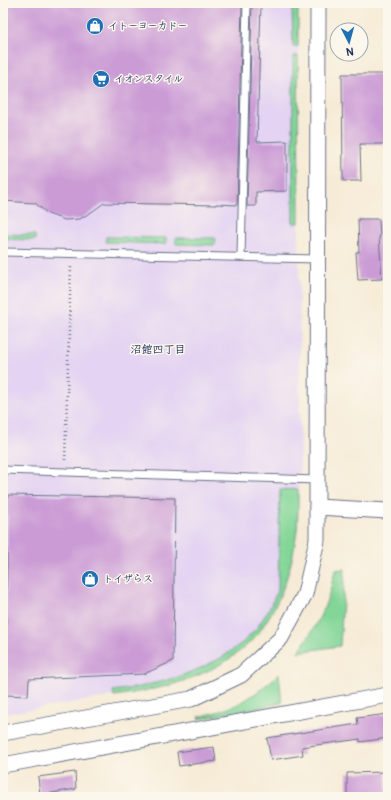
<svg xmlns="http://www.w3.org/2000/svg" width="391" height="800" font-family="Pangolin,'Klee One',sans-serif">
<rect width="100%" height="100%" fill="#fbf7ec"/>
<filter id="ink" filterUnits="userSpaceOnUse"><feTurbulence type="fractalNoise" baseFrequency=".025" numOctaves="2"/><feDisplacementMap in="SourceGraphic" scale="8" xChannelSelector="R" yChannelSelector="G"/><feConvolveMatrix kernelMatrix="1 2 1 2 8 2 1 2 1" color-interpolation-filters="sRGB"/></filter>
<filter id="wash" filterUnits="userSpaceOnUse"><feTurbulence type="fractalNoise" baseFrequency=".012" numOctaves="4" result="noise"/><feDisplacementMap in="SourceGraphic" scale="16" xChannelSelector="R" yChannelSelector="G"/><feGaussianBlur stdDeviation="0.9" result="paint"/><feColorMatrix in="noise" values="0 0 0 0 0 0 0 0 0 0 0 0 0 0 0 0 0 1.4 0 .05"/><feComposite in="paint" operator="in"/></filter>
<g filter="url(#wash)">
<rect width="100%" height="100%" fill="#f6ebd6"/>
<path fill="#e4d3f2" d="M3,3H298L300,462L297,529L293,551L288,575L281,594L271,614L256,635L235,655L213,668L191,678L173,684L144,691L3,714Z"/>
<g fill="#83d697" stroke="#4f827a">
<path d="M292,3H298V46L293,47Z"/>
<path d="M293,56H298L299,223H293Z"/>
<path d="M3,234L35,235V240L3,239Z"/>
<path d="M106,237L166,238V244L106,242Z"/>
<path d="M176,238H215V245L176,244Z"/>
<path d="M298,489C298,503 298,516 297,529C293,564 283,597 263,626C261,629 259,633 256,636C239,655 215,669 191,678C166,688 139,692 114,696L113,691L140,687L160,682L178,677L201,668L223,657L242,643L257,628L269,609L278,590L280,490Z"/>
<path d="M345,569L340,646L298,652C311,634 324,613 330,591C332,584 333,577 335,570Z"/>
<path d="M279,674L282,703L200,719L199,717C213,713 226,710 238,704C252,697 268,684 279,674Z"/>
</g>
<g id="blocks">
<g fill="#cb9bd5">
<path d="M3,3H242L237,205L216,204V205L104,203L93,211L80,219L65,220L48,214L35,203L3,201Z"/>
<path d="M252,3H261L257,142L287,141V191L256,192V206H247Z"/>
<path d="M342,74H388V144H360L361,181H343Z"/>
<path d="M358,219H379L380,237H379L382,279L358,280L356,252H359Z"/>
<path d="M8,495L175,498L173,661L144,674L29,679L28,696L5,695Z"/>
<path d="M388,714V738L360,742V739L302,747L303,755L271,760L267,738L358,724L357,718Z"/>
<path d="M214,747L216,761L179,766L177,752Z"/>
<path d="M75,772L76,789L40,795L38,777Z"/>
<path d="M386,772L387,797H347V773Z"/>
</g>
</g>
</g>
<g filter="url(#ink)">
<use href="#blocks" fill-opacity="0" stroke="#687188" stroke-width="1"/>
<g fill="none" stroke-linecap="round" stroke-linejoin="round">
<defs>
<g id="service">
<path d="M3,252L318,259"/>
<path d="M241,257L247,3"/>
<path d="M3,470L317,480"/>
</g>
<g id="minor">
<path d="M317,507L388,511"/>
<path d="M3,733L191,699L241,675L281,638L305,594L317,540V507L318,3"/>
<path d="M3,765L388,695"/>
</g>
</defs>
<use href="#service" stroke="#687188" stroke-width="9"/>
<use href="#minor" stroke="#687188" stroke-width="17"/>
<path stroke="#687188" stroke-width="2.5" stroke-dasharray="1 3" stroke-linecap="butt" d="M65,460L71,265"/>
<use href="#service" stroke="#fff" stroke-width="7"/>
<use href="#minor" stroke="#fff" stroke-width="15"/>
</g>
</g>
<defs>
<symbol id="shop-disc" viewBox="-11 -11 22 22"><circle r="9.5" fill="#1f6fb2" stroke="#fbf7ec"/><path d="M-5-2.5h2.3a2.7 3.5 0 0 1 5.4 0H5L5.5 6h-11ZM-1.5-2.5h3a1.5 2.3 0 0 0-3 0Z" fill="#fff"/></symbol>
<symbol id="supermarket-disc" viewBox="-11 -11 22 22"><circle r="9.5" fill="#1f6fb2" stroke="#fbf7ec"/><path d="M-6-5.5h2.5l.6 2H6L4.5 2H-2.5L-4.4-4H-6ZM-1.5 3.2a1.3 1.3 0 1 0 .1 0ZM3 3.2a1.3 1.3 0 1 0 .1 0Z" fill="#fff"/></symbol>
</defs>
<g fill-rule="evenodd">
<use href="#shop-disc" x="85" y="16" width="20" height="20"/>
<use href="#supermarket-disc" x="91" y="69" width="20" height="20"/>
<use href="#shop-disc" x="80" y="569" width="20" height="20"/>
</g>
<g text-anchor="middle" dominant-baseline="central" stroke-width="3" stroke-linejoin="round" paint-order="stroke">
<g font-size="10" font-weight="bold" fill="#1b2f5e" stroke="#fbf7ec" text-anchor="start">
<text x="108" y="26">イトーヨーカドー</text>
<text x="114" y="79">イオンスタイル</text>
<text x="103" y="579">トイザらス</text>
</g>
<g font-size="11" font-weight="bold" fill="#1b2f5e" stroke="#fbf7ec">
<text x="158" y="349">沼館四丁目</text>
</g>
</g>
<rect width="391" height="800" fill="none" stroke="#fbf7ec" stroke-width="16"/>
<g transform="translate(349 42) rotate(174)"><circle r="19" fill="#fbf7ec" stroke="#a1a7b3"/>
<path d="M0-3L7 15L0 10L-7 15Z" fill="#1f6fb2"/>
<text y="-6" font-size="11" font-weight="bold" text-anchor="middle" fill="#1b2f5e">N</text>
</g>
</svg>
